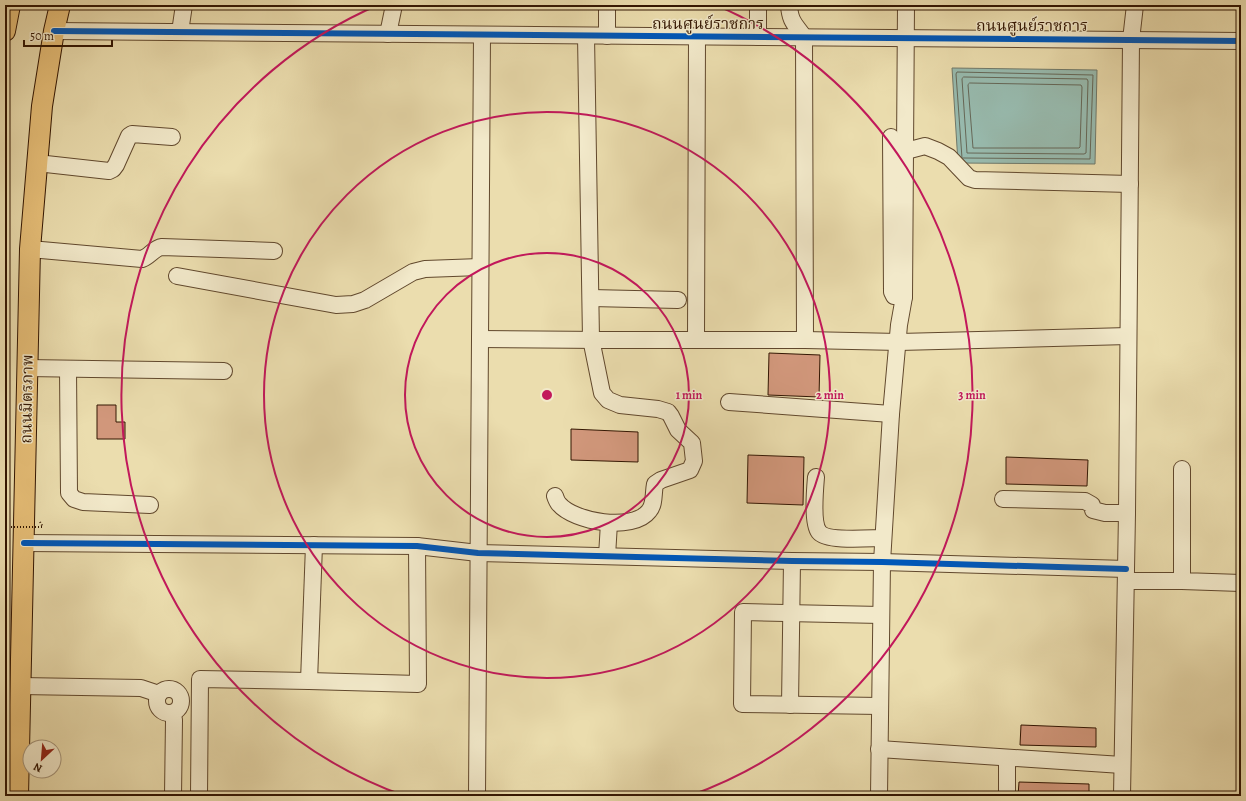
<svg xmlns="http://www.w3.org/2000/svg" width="1246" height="801" font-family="Alegreya,'Noto Serif Thai',serif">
<rect width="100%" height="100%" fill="#ebddae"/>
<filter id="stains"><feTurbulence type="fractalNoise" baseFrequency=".005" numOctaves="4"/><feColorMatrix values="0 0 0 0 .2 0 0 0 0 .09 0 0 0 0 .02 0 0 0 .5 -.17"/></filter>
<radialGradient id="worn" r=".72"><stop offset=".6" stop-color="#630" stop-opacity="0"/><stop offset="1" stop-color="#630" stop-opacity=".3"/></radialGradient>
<path fill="#98bbaf" stroke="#70796a" d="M952,68L1097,70L1095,164L958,163Z"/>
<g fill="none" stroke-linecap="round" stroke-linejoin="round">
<g stroke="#666858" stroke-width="1">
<path d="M964,77L1087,79L1088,81L1086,153L1084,154L967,153L962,79Z"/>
<path d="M970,83L1081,85L1082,87L1080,147L1079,148H973L968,85Z"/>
<path d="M962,158L956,74L957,72L1093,75L1090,159L963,158"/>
</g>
</g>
<g fill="#d1977b" stroke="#331602">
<path d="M769,353L820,355L819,397L768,395Z"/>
<path d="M97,405H116V422H125V439H97Z"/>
<path d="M571,429L638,432V462L571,460Z"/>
<path d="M748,455L804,457L803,505L747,503Z"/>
<path d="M1006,457L1088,460L1087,486L1006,484Z"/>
<path d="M1021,725L1096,728V747L1020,745Z"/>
<path d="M1019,782L1089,784V796H1018Z"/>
</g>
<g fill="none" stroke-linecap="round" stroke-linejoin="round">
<defs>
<g id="minor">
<path d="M758,5V37"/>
<path d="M789,5C790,22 795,24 804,37L805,340"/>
<path d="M54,31L1241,41"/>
<path d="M180,32L184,5"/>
<path d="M388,34L394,5"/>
<path d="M607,36V5"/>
<path d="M891,137L892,292L894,296L904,297"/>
<path d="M906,151L925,146L938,151L949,157L969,178L975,180L1130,184"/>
<path d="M37,163L109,171L113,169L116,165L129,136L132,134L172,137"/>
<path d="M30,249L142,259C150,256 154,248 162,247L274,251"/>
<path d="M177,276L336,305L353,304L365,300L413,272L425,269L480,267"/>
<path d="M591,298L678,300"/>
<path d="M480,339L602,340H805L899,342L1128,336"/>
<path d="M696,340L697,37"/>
<path d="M27,368L224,371"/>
<path d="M68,369L69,493L74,499L83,502L150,505"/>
<path d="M729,402L891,414"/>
<path d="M1182,469V581L1241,583"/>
<path d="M816,477C815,489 812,523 819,532C827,542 870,538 883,538"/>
<path d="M555,496C556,499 557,502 559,504C574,522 633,532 649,511C655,504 653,494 655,484L661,480L690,470L694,461L692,443L678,430L671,416L668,412L658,409L620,405L608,400L602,393L591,339L586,36"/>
<path d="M1003,499L1085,501L1092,505L1093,510L1105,513H1127"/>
<path d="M24,543L417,546L478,553L792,561L882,562L1126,569"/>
<path d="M607,556L609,523"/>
<path d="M1126,581H1182"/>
<path d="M309,681L314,545"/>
<path d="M21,686L141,688L159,694"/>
<circle cx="169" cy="701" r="12"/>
<path d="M790,705L792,561"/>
<path d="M880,706L742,704L743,612L881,615"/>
<path d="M172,713L174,720L173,796"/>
<path d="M879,749L1122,765"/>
<path d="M199,796L200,679L309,681L418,684L417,546"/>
<path d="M477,796L482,35"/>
<path d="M879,796L882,562L891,414L899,325L904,297L906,5"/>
<path d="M1007,796V758"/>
<path d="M1122,796L1127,513L1131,40L1135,5"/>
</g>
<g id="major">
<path d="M5,31L10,5"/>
<path d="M18,796L30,249L42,106L54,31L60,5"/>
</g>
</defs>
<use href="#minor" stroke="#61482d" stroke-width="18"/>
<use href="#major" stroke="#331602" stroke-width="22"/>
<path stroke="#331602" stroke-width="2" stroke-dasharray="1 2" stroke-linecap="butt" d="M40,522L43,527"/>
<use href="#minor" stroke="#f2e9ca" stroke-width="16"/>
<use href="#major" stroke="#e6be77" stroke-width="20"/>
<path stroke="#331602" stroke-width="2" stroke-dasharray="1 2" stroke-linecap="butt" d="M5,527H43"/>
<defs>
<g id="cycleway">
<path d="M54,31L1241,41"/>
<path d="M24,543L417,546L478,553L792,561L882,562L1126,569"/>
</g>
</defs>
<use href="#cycleway" stroke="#f2e9ca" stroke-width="8"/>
<use href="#cycleway" stroke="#0057b8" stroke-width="6"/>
</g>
<g fill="none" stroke="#c2185b" stroke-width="2">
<circle cx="547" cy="395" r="142"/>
<circle cx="547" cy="395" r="283"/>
<path d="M405 796A425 425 0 0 1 378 5M716 5A425 425 0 0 1 689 796"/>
</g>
<g text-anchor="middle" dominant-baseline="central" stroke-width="3" stroke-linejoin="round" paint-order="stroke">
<g font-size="16" fill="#331602" stroke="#f2e9ca">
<text x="708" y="24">ถนนศูนย์ราชการ</text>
<text x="1032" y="26">ถนนศูนย์ราชการ</text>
<text transform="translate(27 399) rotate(-89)">ถนนมิตรภาพ</text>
</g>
</g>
<circle cx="547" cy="395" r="6" fill="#c2185b" stroke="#f2e9ca" stroke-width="2"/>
<g font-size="12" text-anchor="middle" font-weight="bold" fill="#c2185b" stroke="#f2e9ca" stroke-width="3" stroke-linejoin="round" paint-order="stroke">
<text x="689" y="399">1 min</text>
<text x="830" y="399">2 min</text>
<text x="972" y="399">3 min</text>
</g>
<rect width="1246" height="801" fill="none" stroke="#ebddae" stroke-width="20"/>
<rect x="6" y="6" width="1234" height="789" fill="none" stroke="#331602" stroke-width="2"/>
<rect x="10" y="10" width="1226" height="781" fill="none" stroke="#331602"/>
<g transform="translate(42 759) rotate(206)"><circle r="19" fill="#f2e9ca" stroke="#a6957a"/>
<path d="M0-3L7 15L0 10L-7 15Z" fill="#8f2418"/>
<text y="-6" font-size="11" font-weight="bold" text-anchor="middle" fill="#331602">N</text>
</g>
<path d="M24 40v6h88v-6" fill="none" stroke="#331602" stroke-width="2"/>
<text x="30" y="40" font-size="12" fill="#331602" stroke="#f2e9ca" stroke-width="3" paint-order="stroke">50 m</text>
<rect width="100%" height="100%" filter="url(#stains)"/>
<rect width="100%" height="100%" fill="url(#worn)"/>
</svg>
